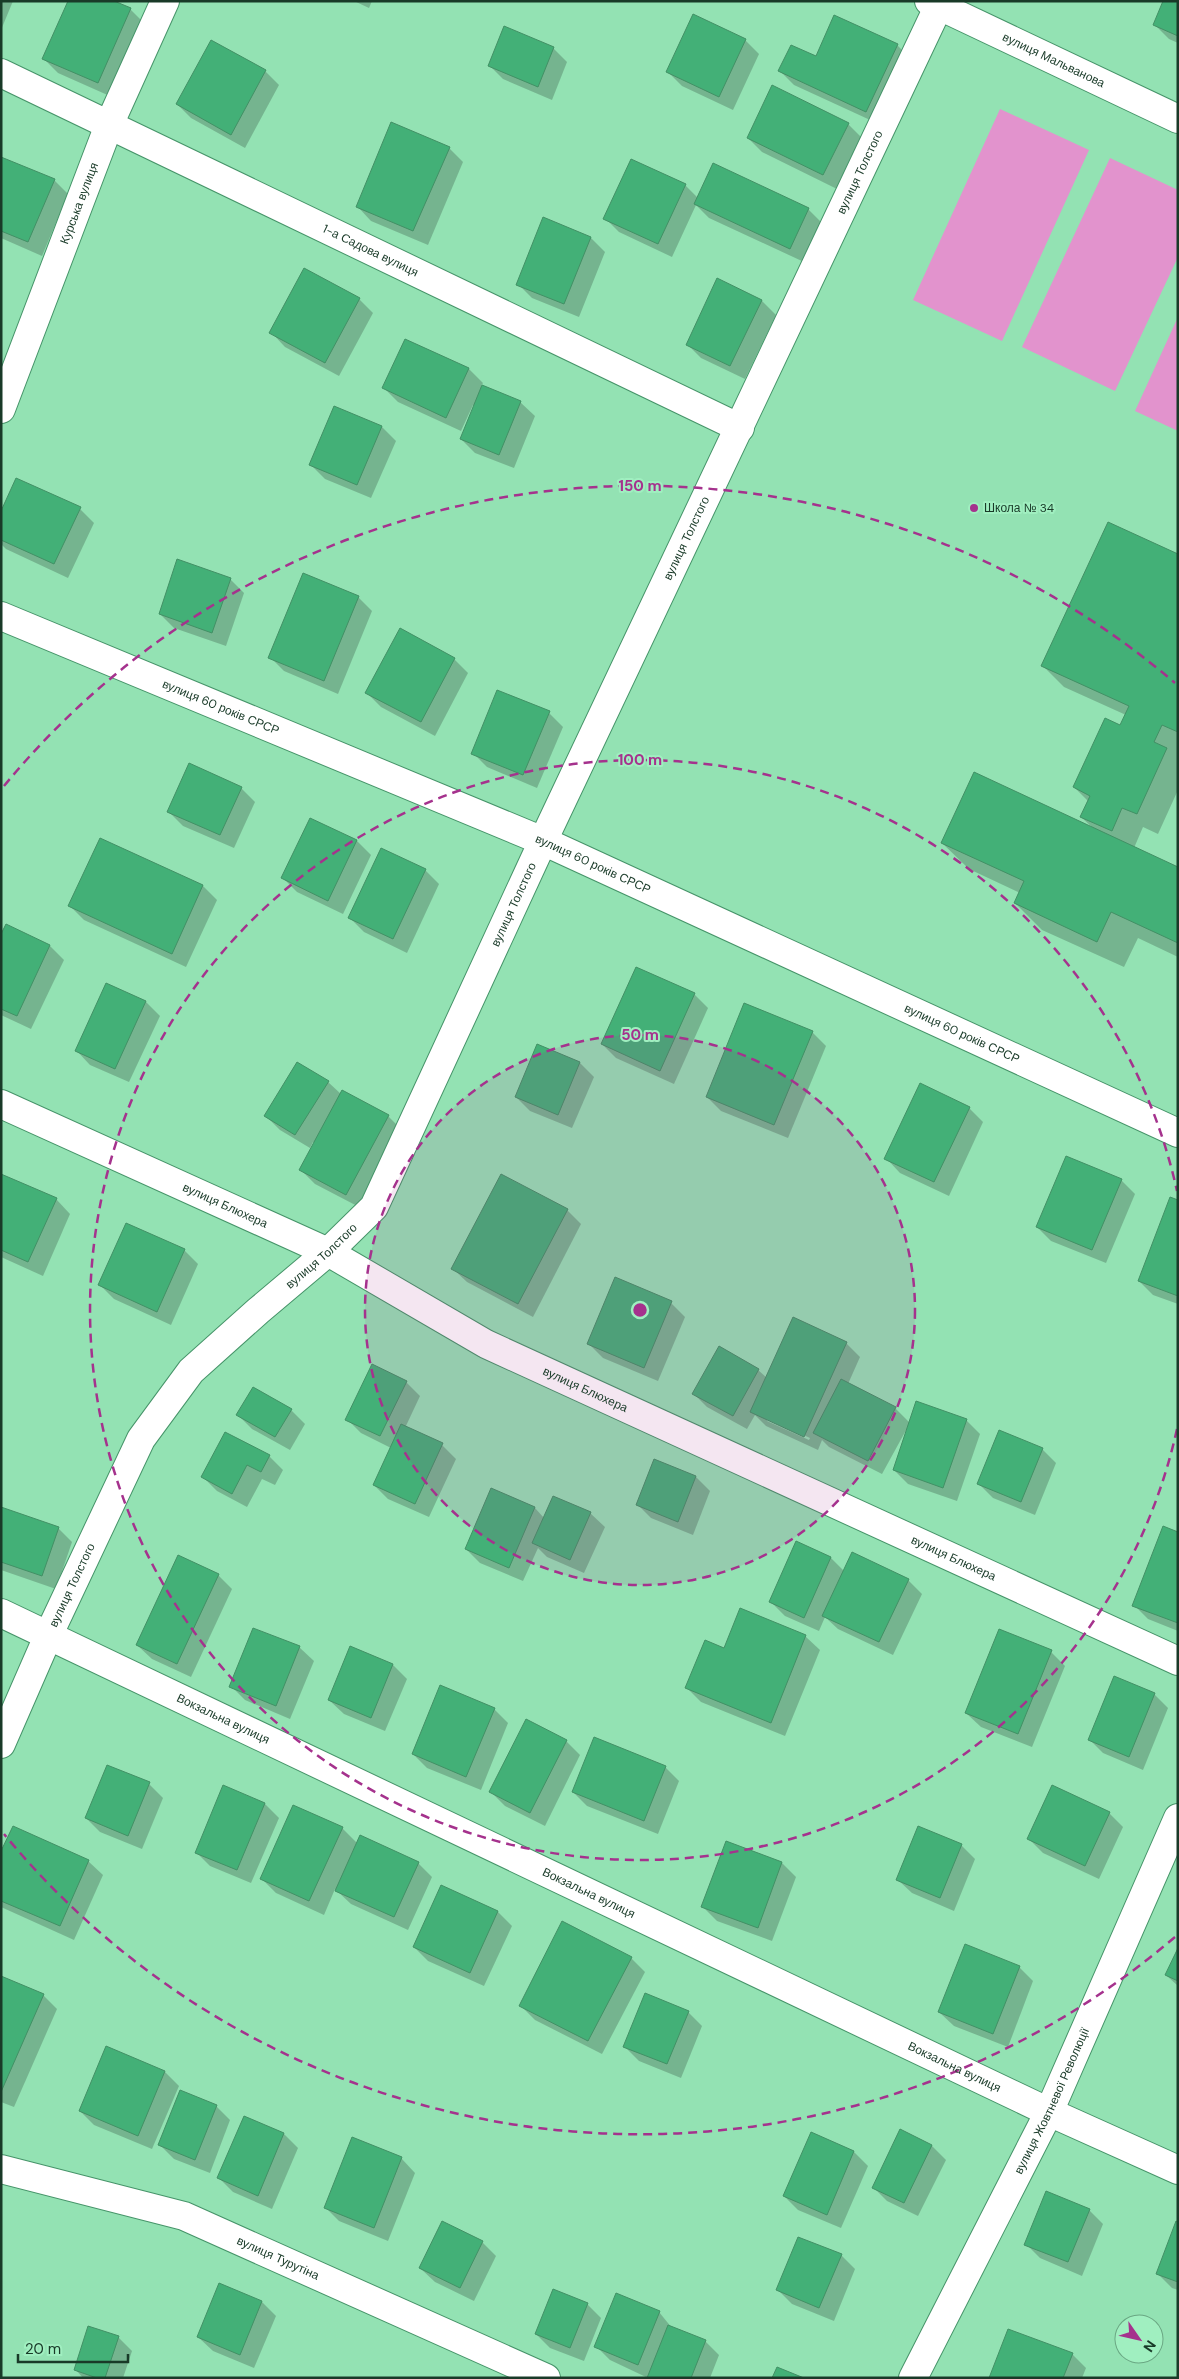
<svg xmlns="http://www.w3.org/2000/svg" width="1179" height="2379" font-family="'DM Sans',sans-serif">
<rect width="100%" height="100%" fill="#93e2b3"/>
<g fill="#e293cd">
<path d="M1000,109L1089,150L1002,341L913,300Z"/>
<path d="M1110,158L1178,190V257L1115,391L1022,347Z"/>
<path d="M1178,317V431L1135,411Z"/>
</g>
<g fill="#0003" fill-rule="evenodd">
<path d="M1,1H13L1,30Z"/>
<path d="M354,1H372L369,8Z"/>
<path d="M1178,1V43L1169,39L1155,25Z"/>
<path d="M130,9L144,23L112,97L58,73L44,59Z"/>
<path d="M745,40L759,54L733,110L682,86L668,72Z"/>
<path d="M897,45L911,59L881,125L794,85L780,71L816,58Z"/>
<path d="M553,48L567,62L552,100L503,79L489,65Z"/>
<path d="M265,71L279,85L245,148L191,118L177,104Z"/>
<path d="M848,124L862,138L837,189L762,152L748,138Z"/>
<path d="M449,148L463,162L428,245L371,221L357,206Z"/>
<path d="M1,158L54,180L68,194L42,256L1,238Z"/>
<path d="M685,185L698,198L808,209L822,223L804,262L709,218L696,205L672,257L619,232L605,218Z"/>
<path d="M591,238L605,252L579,317L532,298L518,284Z"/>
<path d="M718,280L762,301L776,315L745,379L701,358L687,344Z"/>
<path d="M359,299L373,313L339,376L285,347L271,332Z"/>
<path d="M406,340L469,369L483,383L481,386L520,402L535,416L514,468L475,453L461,439L475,406L473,405L461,431L398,402L384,388Z"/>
<path d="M335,408L382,427L396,441L371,498L325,479L311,465Z"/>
<path d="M80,509L94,523L68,578L6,549L1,544V514Z"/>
<path d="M1178,556V790L1158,834L1143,827L1134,848L1178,869V957L1138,938L1124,967L1042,930L1015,903L1020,893L969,869L942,843L1094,829L1081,817L1089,802L1074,787L1120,727L1126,715L1064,687L1043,666Z"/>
<path d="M230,579L244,593L226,646L174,628L160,614Z"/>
<path d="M358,597L372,611L338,694L284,671L270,657Z"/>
<path d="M401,630L454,659L468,673L435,736L381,707L367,693Z"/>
<path d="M549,713L563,727L537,788L487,767L473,753Z"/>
<path d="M241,788L255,802L234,848L183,826L169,812Z"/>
<path d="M311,820L357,841L371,855L343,914L297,892L283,878Z"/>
<path d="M100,839L203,886L217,900L186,967L84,920L70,906Z"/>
<path d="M425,870L439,884L407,953L364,932L350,918Z"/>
<path d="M1,937L50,946L64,960L31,1029L1,1015Z"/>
<path d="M106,984L146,1002L160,1016L129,1082L90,1065L76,1050Z"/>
<path d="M694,994L708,1008L674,1084L616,1058L602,1044Z"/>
<path d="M812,1032L826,1046L788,1138L721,1111L707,1097Z"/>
<path d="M580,1063L594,1077L572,1128L530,1111L516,1097Z"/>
<path d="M328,1082L341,1094L388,1116L402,1130L361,1208L315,1184L301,1170L315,1143L313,1142L310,1148L280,1130L266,1116Z"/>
<path d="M969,1108L983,1122L949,1196L900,1173L886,1158Z"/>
<path d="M1,1176L56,1199L70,1214L43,1276L1,1257Z"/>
<path d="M1121,1180L1135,1194L1106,1263L1051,1241L1037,1227Z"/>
<path d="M1178,1201V1304L1153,1295L1139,1281Z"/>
<path d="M567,1210L581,1224L533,1317L467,1282L452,1268Z"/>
<path d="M184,1250L198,1264L171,1325L114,1299L100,1285Z"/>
<path d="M671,1303L685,1317L658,1381L603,1358L589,1344Z"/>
<path d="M846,1343L860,1357L848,1384L895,1408L910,1423L882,1474L829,1447L822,1440L818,1450L766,1426L755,1415L747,1429L707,1407L693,1393L758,1370L767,1378ZM767,1418L810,1438L809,1440L767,1421Z"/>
<path d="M406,1382L420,1396L405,1428L442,1445L456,1459L429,1517L388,1499L374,1485L391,1448L361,1433L347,1419Z"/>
<path d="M291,1410L305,1424L290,1450L252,1429L238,1415Z"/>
<path d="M966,1420L980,1434L957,1501L908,1484L894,1470Z"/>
<path d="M1042,1449L1056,1463L1035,1515L993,1498L979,1484Z"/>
<path d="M269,1456L283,1470L275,1485L262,1479L247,1507L217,1491L203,1477Z"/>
<path d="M654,1461L696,1477L710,1491L693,1535L651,1518L637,1504Z"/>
<path d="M491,1490L535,1508L544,1518L590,1513L605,1527L584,1573L547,1557L538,1548L523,1581L480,1563L466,1549Z"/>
<path d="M1,1508L58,1528L72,1542L56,1589L1,1570Z"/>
<path d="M1178,1533V1631L1148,1619L1134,1605Z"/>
<path d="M797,1543L831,1558L844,1571L908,1580L922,1594L893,1655L838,1629L825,1617L819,1631L785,1616L771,1602Z"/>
<path d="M218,1575L232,1589L191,1677L152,1659L137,1645Z"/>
<path d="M254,1630L299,1647L314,1661L290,1719L245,1700L231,1686Z"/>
<path d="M999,1631L1051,1652L1065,1666L1032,1747L981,1727L966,1713Z"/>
<path d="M805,1636L820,1650L785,1736L701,1702L687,1688L724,1649Z"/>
<path d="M351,1648L393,1665L407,1679L385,1731L344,1714L329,1700Z"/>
<path d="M1154,1694L1168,1708L1143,1770L1103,1753L1089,1739Z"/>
<path d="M494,1709L508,1723L481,1790L427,1768L413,1754Z"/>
<path d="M566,1741L580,1755L545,1826L505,1806L491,1792Z"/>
<path d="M665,1767L679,1781L658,1834L587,1806L573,1792Z"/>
<path d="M149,1784L163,1798L142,1849L100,1832L86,1818Z"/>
<path d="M224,1787L265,1804L279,1818L251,1883L210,1866L196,1852Z"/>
<path d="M294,1807L342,1828L358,1844L418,1863L432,1877L408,1930L351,1904L335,1889L324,1915L276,1893L262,1879Z"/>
<path d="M1109,1813L1123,1827L1099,1879L1043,1853L1029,1839Z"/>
<path d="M727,1843L782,1863L796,1877L772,1941L717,1921L703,1907Z"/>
<path d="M961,1845L975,1859L954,1911L912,1893L897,1879Z"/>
<path d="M1,1854L88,1861L103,1875L74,1940L1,1907Z"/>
<path d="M442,1887L498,1912L512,1926L484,1986L428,1961L414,1947Z"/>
<path d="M1178,1951V1986L1166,1975Z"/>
<path d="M631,1958L645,1972L602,2054L535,2020L521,2006Z"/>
<path d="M1019,1967L1033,1981L1008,2047L954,2026L939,2012Z"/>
<path d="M1,1977L43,1995L57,2009L14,2107L1,2102Z"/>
<path d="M688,2012L702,2026L681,2078L639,2061L625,2047Z"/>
<path d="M106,2048L165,2072L179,2086L152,2149L94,2125L80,2111Z"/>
<path d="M216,2106L230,2120L210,2173L174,2159L160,2145Z"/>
<path d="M244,2117L284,2134L298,2148L272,2209L233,2192L219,2178Z"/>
<path d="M901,2131L932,2146L946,2160L918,2216L887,2201L873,2187Z"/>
<path d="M811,2134L854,2152L868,2166L841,2228L798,2210L784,2196Z"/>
<path d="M401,2158L415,2173L388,2241L339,2221L325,2207Z"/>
<path d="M1089,2210L1103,2224L1082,2276L1040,2258L1026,2244Z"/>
<path d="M1178,2223V2290L1172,2288L1158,2274Z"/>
<path d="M482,2242L496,2256L474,2301L435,2282L420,2268Z"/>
<path d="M841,2255L855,2269L834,2321L792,2304L778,2290Z"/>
<path d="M219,2285L262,2302L276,2316L254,2368L213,2351L198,2337Z"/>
<path d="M587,2304L601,2318L584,2361L550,2348L536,2334Z"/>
<path d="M659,2312L672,2328L705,2341L719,2355L710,2378H648L610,2360L596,2346Z"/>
<path d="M118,2337L132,2351L123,2378H83L76,2370Z"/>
<path d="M1072,2354L1086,2368L1082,2378H991Z"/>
</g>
<g fill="#43b077" stroke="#429065">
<path d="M68,1H114L131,8L98,83L42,59Z"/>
<path d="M1163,1H1178V36L1153,25Z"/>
<path d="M693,14L746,39L719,97L666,72Z"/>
<path d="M834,15L898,44L866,112L778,71L791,45L816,56Z"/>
<path d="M504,26L554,47L538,87L488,66Z"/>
<path d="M211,40L266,70L231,135L176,104Z"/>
<path d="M772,85L849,123L823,175L747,138Z"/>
<path d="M391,122L450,147L413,231L356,207Z"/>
<path d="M1,157L55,179L28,242L1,231Z"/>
<path d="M631,159L686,184L658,244L603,219Z"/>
<path d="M713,163L809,208L790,249L694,204Z"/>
<path d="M543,217L591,237L564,304L516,285Z"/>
<path d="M304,268L360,298L325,363L269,333Z"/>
<path d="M717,278L762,300L730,366L686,345Z"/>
<path d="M405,339L469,368L446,418L382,388Z"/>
<path d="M482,385L521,401L499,455L460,439Z"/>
<path d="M334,406L382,426L357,485L309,465Z"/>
<path d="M16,478L81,507L54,564L1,540V511Z"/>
<path d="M1108,522L1178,554V732L1162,725L1154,742L1167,748L1137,814L1122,808L1112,831L1080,817L1090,796L1073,787L1105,718L1120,725L1129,706L1041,666Z"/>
<path d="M177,559L231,578L212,633L159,614Z"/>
<path d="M303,573L359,596L324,681L268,658Z"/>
<path d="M400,628L455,658L421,722L365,693Z"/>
<path d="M497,690L550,711L523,775L471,754Z"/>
<path d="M189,763L242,787L220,835L167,812Z"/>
<path d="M974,772L1178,867V943L1111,912L1097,942L1014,903L1024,881L941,843Z"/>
<path d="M310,818L357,840L328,901L281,878Z"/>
<path d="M100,838L203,885L172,954L68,906Z"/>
<path d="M381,848L426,869L393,939L348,918Z"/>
<path d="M6,924L50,945L17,1016L1,1009V934Z"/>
<path d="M636,967L695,993L660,1071L601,1044Z"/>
<path d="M106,983L146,1001L115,1069L75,1051Z"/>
<path d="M744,1003L813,1031L774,1125L706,1097Z"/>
<path d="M537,1044L580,1062L558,1115L515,1097Z"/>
<path d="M297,1062L329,1081L295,1135L264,1116Z"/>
<path d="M920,1083L970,1107L934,1182L884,1159Z"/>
<path d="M342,1090L389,1115L346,1195L299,1170Z"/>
<path d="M1066,1156L1122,1179L1092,1250L1036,1227Z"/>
<path d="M1,1174L57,1198L28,1262L1,1250Z"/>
<path d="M501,1174L568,1209L518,1304L451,1269Z"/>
<path d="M1170,1197L1178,1200V1296L1138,1281Z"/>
<path d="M126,1223L185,1249L157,1312L98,1285Z"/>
<path d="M615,1277L672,1301L644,1368L587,1344Z"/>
<path d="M793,1317L847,1342L804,1437L750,1412Z"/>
<path d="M719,1346L759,1369L733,1416L692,1394Z"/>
<path d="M372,1364L407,1381L380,1436L345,1420Z"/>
<path d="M841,1379L896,1407L868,1461L813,1433Z"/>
<path d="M253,1387L292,1409L275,1437L236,1415Z"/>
<path d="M916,1401L967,1419L943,1488L893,1470Z"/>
<path d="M401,1424L443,1443L415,1504L373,1485Z"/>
<path d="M999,1430L1043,1448L1021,1502L977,1484Z"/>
<path d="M225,1432L270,1455L261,1472L247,1465L232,1494L201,1477Z"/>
<path d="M654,1459L696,1476L678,1522L636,1505Z"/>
<path d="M491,1488L535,1507L509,1568L465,1549Z"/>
<path d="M553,1496L591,1512L570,1560L532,1543Z"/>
<path d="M1,1507L59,1527L42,1576L1,1562Z"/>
<path d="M1163,1526L1178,1532V1623L1132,1606Z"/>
<path d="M796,1541L831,1557L804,1618L769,1602Z"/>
<path d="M852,1552L909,1579L879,1642L822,1616Z"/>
<path d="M178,1555L219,1574L177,1664L136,1645Z"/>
<path d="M740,1608L806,1635L771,1723L685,1688L705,1640L724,1648Z"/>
<path d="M253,1628L300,1646L276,1706L229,1687Z"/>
<path d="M999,1629L1052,1650L1018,1734L965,1713Z"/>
<path d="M350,1646L393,1664L371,1718L328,1700Z"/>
<path d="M1114,1676L1155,1693L1129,1757L1088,1740Z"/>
<path d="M440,1685L495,1708L466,1777L412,1754Z"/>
<path d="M526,1719L567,1740L530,1813L489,1792Z"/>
<path d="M594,1737L666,1766L644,1821L572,1792Z"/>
<path d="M107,1765L150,1782L128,1836L85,1818Z"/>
<path d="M223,1785L265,1803L237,1870L195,1853Z"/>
<path d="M1052,1785L1110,1812L1085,1866L1027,1839Z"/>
<path d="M293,1805L343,1827L309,1901L260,1879Z"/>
<path d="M13,1826L89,1860L60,1926L1,1901V1851Z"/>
<path d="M918,1826L962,1844L940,1898L896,1880Z"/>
<path d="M360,1835L419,1862L394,1917L335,1891Z"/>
<path d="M726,1841L782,1862L758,1928L701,1907Z"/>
<path d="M441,1885L498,1911L470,1973L413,1947Z"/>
<path d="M562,1921L632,1957L588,2041L519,2006Z"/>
<path d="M965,1944L1020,1966L993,2034L938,2012Z"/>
<path d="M1178,1948V1981L1165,1975Z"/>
<path d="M1,1976L44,1994L1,2092Z"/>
<path d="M645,1993L689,2011L667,2064L623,2047Z"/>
<path d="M106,2046L165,2071L138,2136L79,2111Z"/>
<path d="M180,2090L217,2105L195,2160L158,2145Z"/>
<path d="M244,2116L284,2133L258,2196L217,2178Z"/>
<path d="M900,2129L932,2145L904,2203L872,2188Z"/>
<path d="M811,2132L854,2151L827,2215L783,2196Z"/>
<path d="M352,2137L402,2157L374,2228L324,2208Z"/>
<path d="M1046,2191L1090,2209L1068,2262L1024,2245Z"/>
<path d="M442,2221L483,2241L460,2288L419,2268Z"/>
<path d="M1176,2221L1178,2222V2282L1156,2274Z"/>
<path d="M798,2237L842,2254L819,2308L776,2290Z"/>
<path d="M219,2283L262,2301L240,2355L197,2337Z"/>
<path d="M553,2289L588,2303L570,2348L535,2334Z"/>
<path d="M616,2293L660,2311L638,2365L594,2347Z"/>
<path d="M668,2325L706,2340L691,2378H647Z"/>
<path d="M88,2326L119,2336L105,2378H97L74,2370Z"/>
<path d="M1008,2329L1073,2353L1063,2378H989Z"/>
<path d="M777,2367L804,2378H772Z"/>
</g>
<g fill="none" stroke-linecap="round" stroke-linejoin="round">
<defs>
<g id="street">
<path id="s1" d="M929,1L1178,119"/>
<path id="s2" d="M1,73L740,428"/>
<path id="s3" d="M1,409L109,125L165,1"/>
<path id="s4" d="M1,616L543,841L1178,1133"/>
<path id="s5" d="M1,1104L328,1252L486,1344L1178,1661"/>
<path id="s6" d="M1,1613L1049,2112L1178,2170"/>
<path id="s7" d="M1,2169L184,2216L546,2378"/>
<path id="s8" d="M913,2378L1049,2112L1178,1818"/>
</g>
<g id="secondary">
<path id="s9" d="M1,1744L49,1634L141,1439L191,1371L258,1311L328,1252L374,1207L543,841L941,1"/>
</g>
</defs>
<use href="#street" stroke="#469469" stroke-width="30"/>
<use href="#secondary" stroke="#469469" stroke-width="30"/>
<use href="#street" stroke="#fff" stroke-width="28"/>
<use href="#secondary" stroke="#fff" stroke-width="28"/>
</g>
<circle cx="640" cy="1310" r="275" fill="#a5328d" fill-opacity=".12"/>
<g fill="none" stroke="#a5328d" stroke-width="2.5" stroke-dasharray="9 6">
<circle cx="640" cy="1310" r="275"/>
<path d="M1177 1429A550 550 0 1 1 1177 1191"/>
<path d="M1175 1937A824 824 0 0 1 4 1834M4 786A824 824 0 0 1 1175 683"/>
</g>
<circle fill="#a5328d" stroke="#a0efc0" stroke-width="2" cx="974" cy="508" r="5"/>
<g text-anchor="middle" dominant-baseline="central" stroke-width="4" stroke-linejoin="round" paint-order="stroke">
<g font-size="12" fill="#193a28" stroke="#a0efc0">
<text stroke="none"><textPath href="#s1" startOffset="138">вулиця Мальванова</textPath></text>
<text stroke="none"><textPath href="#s9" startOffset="1809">вулиця Толстого</textPath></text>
<text stroke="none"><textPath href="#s3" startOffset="220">Курська вулиця</textPath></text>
<text stroke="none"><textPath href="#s2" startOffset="410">1-а Садова вулиця</textPath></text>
<text stroke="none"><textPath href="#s9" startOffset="1404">вулиця Толстого</textPath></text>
<text stroke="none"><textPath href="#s4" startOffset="238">вулиця 60 років СРСР</textPath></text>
<text stroke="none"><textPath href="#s4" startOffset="642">вулиця 60 років СРСР</textPath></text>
<text stroke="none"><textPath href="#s9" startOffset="999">вулиця Толстого</textPath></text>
<text stroke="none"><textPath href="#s4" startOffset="1048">вулиця 60 років СРСР</textPath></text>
<text stroke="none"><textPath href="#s5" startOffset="246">вулиця Блюхера</textPath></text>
<text stroke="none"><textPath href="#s9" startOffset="594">вулиця Толстого</textPath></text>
<text stroke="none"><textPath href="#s5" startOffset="651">вулиця Блюхера</textPath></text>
<text stroke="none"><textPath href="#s5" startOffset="1056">вулиця Блюхера</textPath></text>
<text stroke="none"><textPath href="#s9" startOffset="174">вулиця Толстого</textPath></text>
<text stroke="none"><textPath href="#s6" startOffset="246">Вокзальна вулиця</textPath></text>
<text stroke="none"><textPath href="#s6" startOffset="651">Вокзальна вулиця</textPath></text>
<text stroke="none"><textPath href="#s6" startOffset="1056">Вокзальна вулиця</textPath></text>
<text stroke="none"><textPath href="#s8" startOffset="310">вулиця Жовтневої Революції</textPath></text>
<text stroke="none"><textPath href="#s7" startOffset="292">вулиця Турутіна</textPath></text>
</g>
<g font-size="12" fill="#193a28" stroke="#a0efc0" text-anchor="start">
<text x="984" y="508">Школа № 34</text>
</g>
</g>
<circle cx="640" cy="1310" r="8" fill="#a5328d" stroke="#a0efc0" stroke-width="2.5"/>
<g font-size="15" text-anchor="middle" font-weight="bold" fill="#a5328d" stroke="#a0efc0" stroke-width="4" stroke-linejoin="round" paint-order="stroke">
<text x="640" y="491">150 m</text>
<text x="640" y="765">100 m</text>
<text x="640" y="1040">50 m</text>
</g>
<rect width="1179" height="2379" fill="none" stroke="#193a28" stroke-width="5"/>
<g transform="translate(1139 2339) rotate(124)"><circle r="24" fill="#a0efc0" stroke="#6aa783"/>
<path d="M0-4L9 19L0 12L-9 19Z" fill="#a5328d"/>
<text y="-8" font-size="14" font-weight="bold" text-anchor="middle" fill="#193a28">N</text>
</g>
<path d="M18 2354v8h110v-8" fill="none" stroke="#193a28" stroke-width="2.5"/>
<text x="25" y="2354" font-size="15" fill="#193a28" stroke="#a0efc0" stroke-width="4" paint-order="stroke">20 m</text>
</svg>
